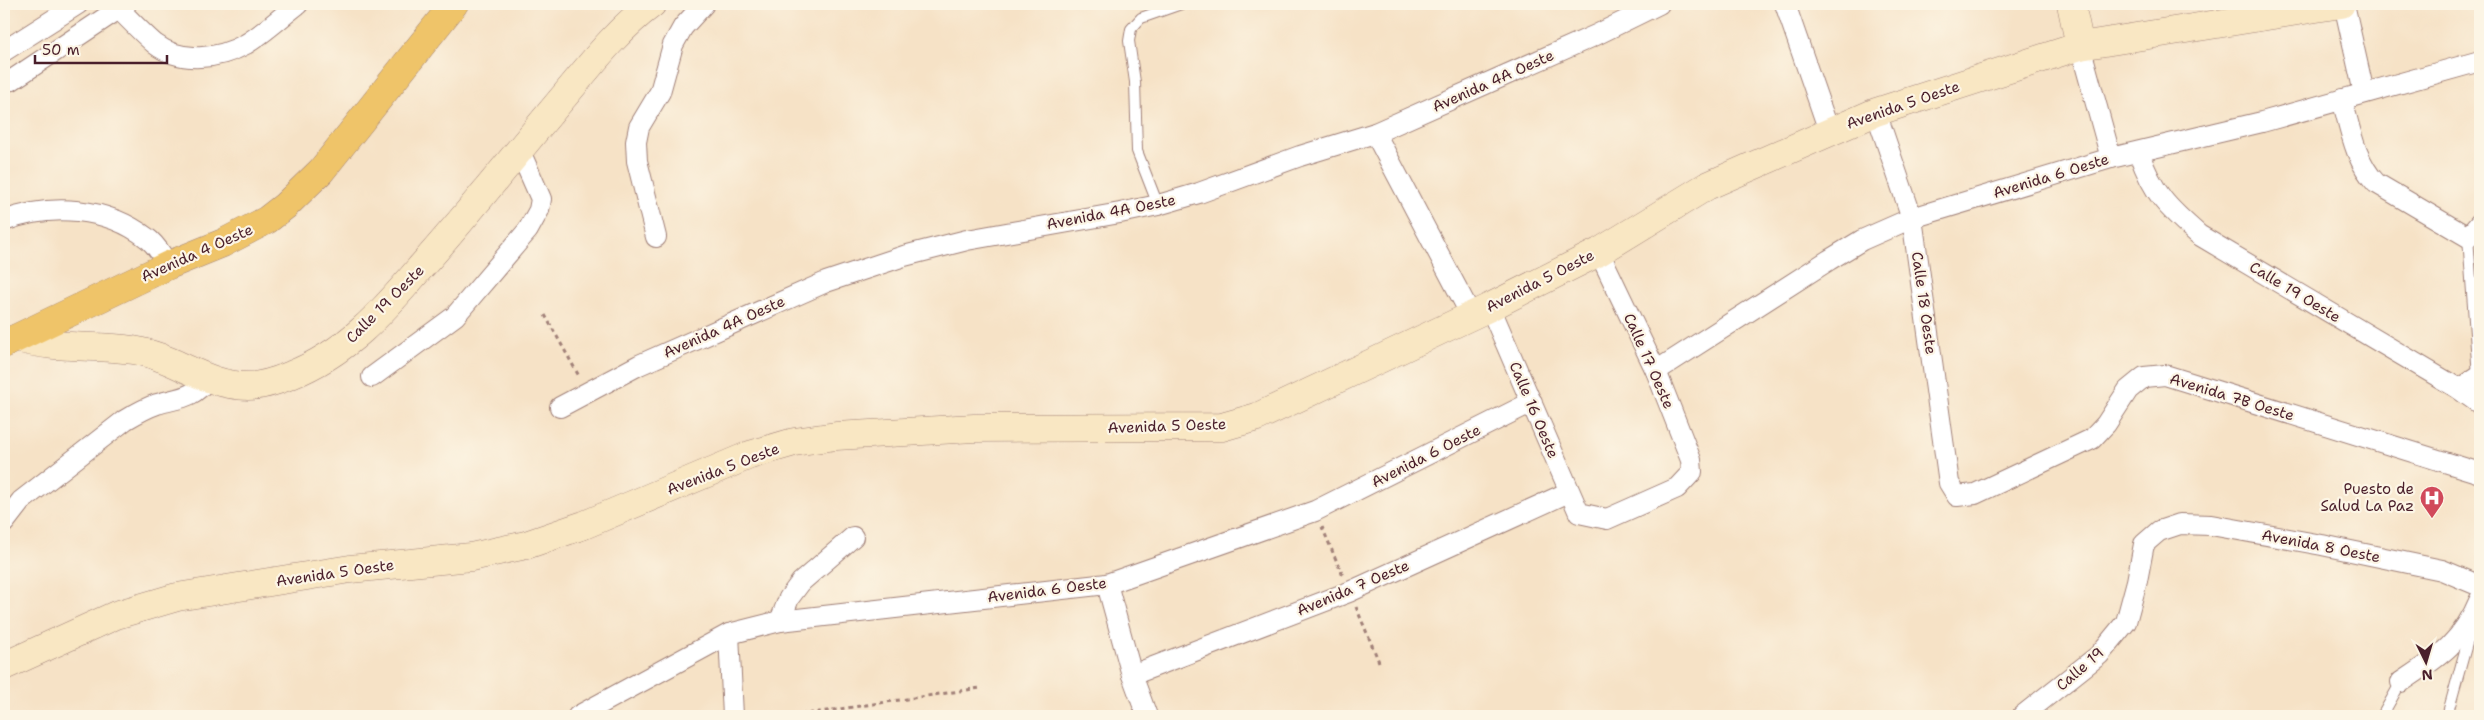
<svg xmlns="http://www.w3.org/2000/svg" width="2484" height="720" font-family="'Shantell Sans',sans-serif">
<rect width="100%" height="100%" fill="#fcf5e5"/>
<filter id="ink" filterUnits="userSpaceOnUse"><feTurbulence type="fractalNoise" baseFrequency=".02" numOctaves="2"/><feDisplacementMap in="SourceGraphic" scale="10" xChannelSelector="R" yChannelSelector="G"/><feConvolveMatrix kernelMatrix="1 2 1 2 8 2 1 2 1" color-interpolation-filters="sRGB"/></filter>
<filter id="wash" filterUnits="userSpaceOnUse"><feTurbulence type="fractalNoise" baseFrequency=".0096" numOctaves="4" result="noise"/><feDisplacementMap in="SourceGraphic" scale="20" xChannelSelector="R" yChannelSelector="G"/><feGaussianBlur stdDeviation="1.12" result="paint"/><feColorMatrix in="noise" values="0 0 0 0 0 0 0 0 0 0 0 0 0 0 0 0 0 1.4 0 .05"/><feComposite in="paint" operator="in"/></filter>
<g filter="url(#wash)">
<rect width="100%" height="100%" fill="#f6e2c6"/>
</g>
<g filter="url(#ink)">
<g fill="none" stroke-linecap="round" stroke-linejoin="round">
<defs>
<g id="lane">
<path d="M1158,205L1137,151L1135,82L1129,41L1131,29L1141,18L1181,4"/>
<path d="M2468,237L2478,376"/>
<path d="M2382,716L2401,682"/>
<path d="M2447,716L2471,629"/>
</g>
<g id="street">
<path d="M114,4C127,17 141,32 155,44C181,64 219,59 246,44C264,33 281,17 298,4"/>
<path d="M1785,4L1829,131"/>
<path d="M2344,4L2364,93"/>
<path d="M2080,46L2111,158"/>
<path d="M4,51L78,4"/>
<path d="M4,81L12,80L126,4"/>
<path d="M2342,99C2350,128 2355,161 2376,183L2468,237L2480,223"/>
<path d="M1876,112L1912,218L1949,483L1957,496L1975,494L2092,439L2106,424L2128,390L2144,377L2165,375L2480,473"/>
<path d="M1375,133L1471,315"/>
<path d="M2139,153C2153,194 2168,208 2199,235L2459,389L2480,404"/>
<path d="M4,221C51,203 107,207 147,238C156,244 162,256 169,265"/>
<path d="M656,237L637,161L636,142L639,127L660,92L673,45L683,27L704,4"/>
<path d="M1490,307L1579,513L1607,519L1677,488L1692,472L1691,460L1656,371L1599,252"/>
<path d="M1656,371L1829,260L1862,240L1912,218L2111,158L2262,122L2480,61"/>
<path d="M372,377L455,316L528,230L539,210L541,199L519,149"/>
<path d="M2459,389L2480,375"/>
<path d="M560,407L639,365L826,282L904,256L967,240L1120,213L1158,205L1199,193L1300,156L1375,133L1596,35L1659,4"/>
<path d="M4,523L21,501L125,420C135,414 145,408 157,404C181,397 192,399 209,378"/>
<path d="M1107,584L1132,675L1147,716"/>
<path d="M780,621L789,598L801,582L853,537"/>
<path d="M729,634L733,716"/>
<path d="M1132,675L1349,592L1569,492"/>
<path d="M2401,682C2439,657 2462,643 2480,599"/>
<path d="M578,716L729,634L780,621L1107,584L1315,511L1532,402"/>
<path d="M2022,716L2099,655L2126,622L2137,581L2144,544L2159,531L2180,524L2211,525L2322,545L2442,570L2480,586"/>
</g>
<g id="secondary">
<path d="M2071,4L2080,46"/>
<path d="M17,338C56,350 93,344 133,350C173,356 206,386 248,386C263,386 277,381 291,375C346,353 382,313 420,268C470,212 517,152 566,94C592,63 618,29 652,4"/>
<path d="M4,666L116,615L177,597L350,569L471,557L526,545L584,525L750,455L794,442L836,436L974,428L1222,427L1257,417L1490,307L1599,252L1707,186L1876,112L2080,46L2341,4"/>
</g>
<path id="primary" d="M4,344L169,265L223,243L267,220L285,206L321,171L454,4"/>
</defs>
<use href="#lane" stroke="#a08078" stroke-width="12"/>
<use href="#street" stroke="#a08078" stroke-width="22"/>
<use href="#secondary" stroke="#a08078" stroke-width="29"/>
<use href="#primary" stroke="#a08078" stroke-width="29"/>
<g stroke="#a08078" stroke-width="3" stroke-dasharray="4 4" stroke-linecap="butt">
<path d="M545,315L579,376"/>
<path d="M1322,527L1343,576"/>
<path d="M1356,607L1379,662"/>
<path d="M793,716L980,688"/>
</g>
<use href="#lane" stroke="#fff" stroke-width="10"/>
<use href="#street" stroke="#fff" stroke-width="20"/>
<use href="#secondary" stroke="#f9e7c3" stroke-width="28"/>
<use href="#primary" stroke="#efc469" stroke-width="28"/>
</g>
</g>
<defs>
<symbol id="hospital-pin" viewBox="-11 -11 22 30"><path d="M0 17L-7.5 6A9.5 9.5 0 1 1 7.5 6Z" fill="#d1495b" stroke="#fcf5e5"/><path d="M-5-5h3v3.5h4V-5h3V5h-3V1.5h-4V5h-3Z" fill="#fff"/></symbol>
</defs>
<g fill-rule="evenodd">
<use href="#hospital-pin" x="2418" y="484" width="28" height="38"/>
</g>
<g text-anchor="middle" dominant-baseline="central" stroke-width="4.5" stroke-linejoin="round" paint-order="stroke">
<g font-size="15" fill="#4a1f2b" stroke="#fcf5e5">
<text transform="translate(1493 81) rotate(-24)">Avenida 4A Oeste</text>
<text transform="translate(1903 105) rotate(-19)">Avenida 5 Oeste</text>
<text transform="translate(2051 176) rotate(-17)">Avenida 6 Oeste</text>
<text transform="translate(1111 212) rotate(-11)">Avenida 4A Oeste</text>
<text transform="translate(197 253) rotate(-24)">Avenida 4 Oeste</text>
<text transform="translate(1540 281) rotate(-27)">Avenida 5 Oeste</text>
<text transform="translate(2295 292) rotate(31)">Calle 19 Oeste</text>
<text transform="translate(1924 303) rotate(82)">Calle 18 Oeste</text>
<text transform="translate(385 304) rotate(-45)">Calle 19 Oeste</text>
<text transform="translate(724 327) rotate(-24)">Avenida 4A Oeste</text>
<text transform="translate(1649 361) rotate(66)">Calle 17 Oeste</text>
<text transform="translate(2232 397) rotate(17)">Avenida 7B Oeste</text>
<text transform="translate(1534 410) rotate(67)">Calle 16 Oeste</text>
<text transform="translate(1167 426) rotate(-2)">Avenida 5 Oeste</text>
<text transform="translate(1426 456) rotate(-27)">Avenida 6 Oeste</text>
<text transform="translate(723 469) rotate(-21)">Avenida 5 Oeste</text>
<text transform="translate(2321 546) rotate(11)">Avenida 8 Oeste</text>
<text transform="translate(335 573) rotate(-8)">Avenida 5 Oeste</text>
<text transform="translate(1353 588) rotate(-23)">Avenida 7 Oeste</text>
<text transform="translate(1047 590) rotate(-7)">Avenida 6 Oeste</text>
<text transform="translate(2080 669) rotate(-41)">Calle 19</text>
</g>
<g font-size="15" fill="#4a1f2b" stroke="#fcf5e5" text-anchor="end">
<text x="2414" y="489">Puesto de<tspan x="2414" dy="17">Salud La Paz</tspan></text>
</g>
</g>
<rect width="2484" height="720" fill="none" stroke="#fcf5e5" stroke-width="20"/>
<g transform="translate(2426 662) rotate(175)" stroke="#fcf5e5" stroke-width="4" paint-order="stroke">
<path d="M0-4L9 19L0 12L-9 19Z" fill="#4a1f2b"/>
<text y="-8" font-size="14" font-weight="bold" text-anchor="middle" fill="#4a1f2b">N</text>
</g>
<path d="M35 55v8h132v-8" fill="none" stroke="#4a1f2b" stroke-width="2.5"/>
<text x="42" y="55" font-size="15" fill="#4a1f2b" stroke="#fcf5e5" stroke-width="4" paint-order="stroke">50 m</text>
</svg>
